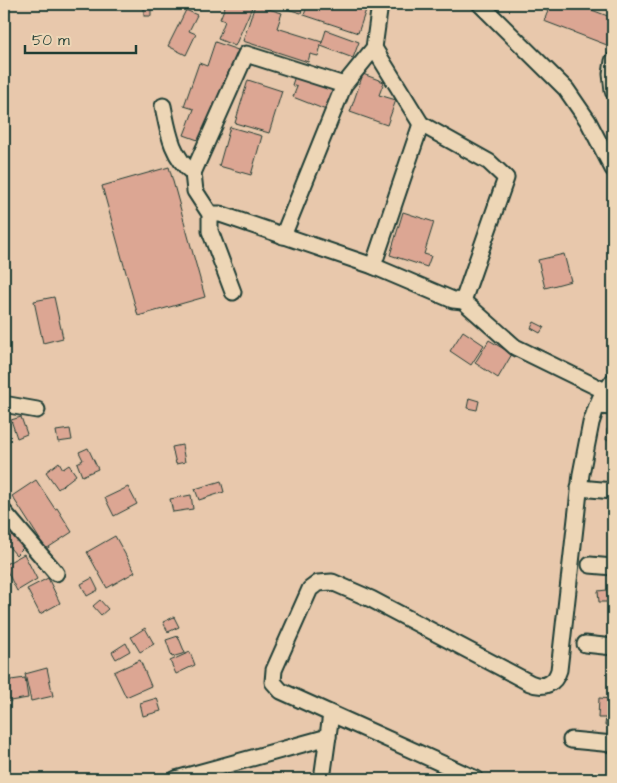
<svg xmlns="http://www.w3.org/2000/svg" width="617" height="783" font-family="'Architects Daughter',sans-serif">
<rect width="100%" height="100%" fill="#e8c8ac"/>
<filter id="ink" filterUnits="userSpaceOnUse"><feTurbulence type="fractalNoise" baseFrequency=".02" numOctaves="2"/><feDisplacementMap in="SourceGraphic" scale="10" xChannelSelector="R" yChannelSelector="G"/><feConvolveMatrix kernelMatrix="1 2 1 2 8 2 1 2 1" color-interpolation-filters="sRGB"/></filter>
<g filter="url(#ink)">
<g fill="#dca693" stroke="#1f3d34">
<path d="M226,4H248L253,5L235,46L218,39L225,21L220,19Z"/>
<path d="M281,4H304L301,13L280,7Z"/>
<path d="M308,4H368L358,33L304,15Z"/>
<path d="M541,4H576L613,18V28L607,45L544,21L548,11L540,7Z"/>
<path d="M255,5L282,13L277,28L322,42L318,56L310,54L308,62L243,41Z"/>
<rect x="144" y="8" width="7" height="8"/>
<path d="M186,10L197,15L189,31L196,34L186,55L168,46Z"/>
<path d="M326,30L359,42L353,58L321,46Z"/>
<path d="M215,42L238,50L206,143L184,135L194,109L184,106L199,63L207,66Z"/>
<path d="M296,73L334,88L326,110L293,97L297,87L292,85Z"/>
<path d="M363,74L384,82L379,95L396,100L387,125L350,112Z"/>
<path d="M248,80L282,91L269,133L235,123Z"/>
<path d="M230,127L262,136L251,175L219,166Z"/>
<path d="M169,167L205,297L138,316L102,186Z"/>
<path d="M403,212L434,222L424,254L431,256L427,267L390,255Z"/>
<path d="M564,254L571,281L545,288L538,260Z"/>
<path d="M54,297L63,338L43,343L34,301Z"/>
<path d="M534,322L544,327L540,333L531,328Z"/>
<path d="M463,331L484,345L471,365L450,351Z"/>
<path d="M489,340L512,354L498,378L475,363Z"/>
<path d="M469,398L479,401L477,410L467,408Z"/>
<path d="M21,417L27,434L17,438L11,420Z"/>
<path d="M70,429L72,440L58,442L56,431Z"/>
<path d="M607,429H613V441L606,440Z"/>
<path d="M182,445L185,462L176,464L172,447Z"/>
<path d="M88,448L98,469L82,476L77,463L83,460L79,452Z"/>
<path d="M59,462L63,469L69,465L76,475L58,489L46,472Z"/>
<path d="M36,480L55,509L57,508L72,532L46,549L12,496Z"/>
<path d="M221,481L224,492L199,500L195,489Z"/>
<path d="M128,487L137,504L114,516L105,498Z"/>
<path d="M191,495L193,509L173,512L170,499Z"/>
<path d="M4,520L26,545L16,555L4,541Z"/>
<path d="M115,536L135,572L107,588L87,552Z"/>
<path d="M24,554L37,579L17,591L4,565Z"/>
<path d="M48,578L60,603L40,614L27,589Z"/>
<path d="M92,578L98,590L87,596L81,584Z"/>
<path d="M607,590L608,602H599L598,591Z"/>
<path d="M100,600L108,609L101,615L93,606Z"/>
<path d="M174,617L179,627L168,632L163,622Z"/>
<path d="M145,628L154,644L140,652L131,637Z"/>
<path d="M178,636L185,653L172,657L166,640Z"/>
<path d="M126,643L130,651L116,659L112,652Z"/>
<path d="M190,652L195,665L176,674L170,661Z"/>
<path d="M140,660L151,686L126,697L114,672Z"/>
<path d="M47,668L53,696L31,701L25,674Z"/>
<path d="M25,678L28,698L4,702V681Z"/>
<path d="M157,698L161,711L143,716L140,703Z"/>
<path d="M599,698L613,699V725H605L606,718H598Z"/>
</g>
<g fill="none" stroke-linecap="round" stroke-linejoin="round">
<defs>
<g id="street">
<path d="M480,4L566,89L588,121L613,169"/>
<path d="M374,48L421,124L489,162L506,178L463,301"/>
<path d="M613,61L611,74L613,91"/>
<path d="M163,106C168,130 171,156 193,173"/>
<path d="M210,214H220L373,266L453,300L463,301L515,347L605,391"/>
<path d="M283,236L344,85L374,48L380,4"/>
<path d="M373,266L421,124"/>
<path d="M233,292L210,231V214L195,191L193,173L246,54L344,85"/>
<path d="M4,406L9,405L37,410"/>
<path d="M597,406L613,407"/>
<path d="M579,488L613,491"/>
<path d="M4,512L56,573"/>
<path d="M590,565L613,567"/>
<path d="M585,644L613,647"/>
<path d="M571,740L613,744"/>
<path d="M176,779L328,737"/>
<path d="M322,779L331,714"/>
<path d="M476,779L281,691L273,682L274,670L310,589L318,583L332,582L371,599L530,683C544,689 555,684 559,670L581,474L591,423L595,411L600,399L613,381"/>
</g>
</defs>
<use href="#street" stroke="#1f3d34" stroke-width="19"/>
<use href="#street" stroke="#edd6b6" stroke-width="15"/>
</g>
</g>
<rect width="617" height="783" fill="none" stroke="#edd6b6" stroke-width="20"/>
<rect x="10" y="10" width="597" height="763" fill="none" stroke="#1f3d34" stroke-width="2" filter="url(#ink)"/>
<path d="M25 45v8h111v-8" fill="none" stroke="#1f3d34" stroke-width="2.5"/>
<text x="32" y="45" font-size="15" fill="#1f3d34" stroke="#edd6b6" stroke-width="4" paint-order="stroke">50 m</text>
</svg>
